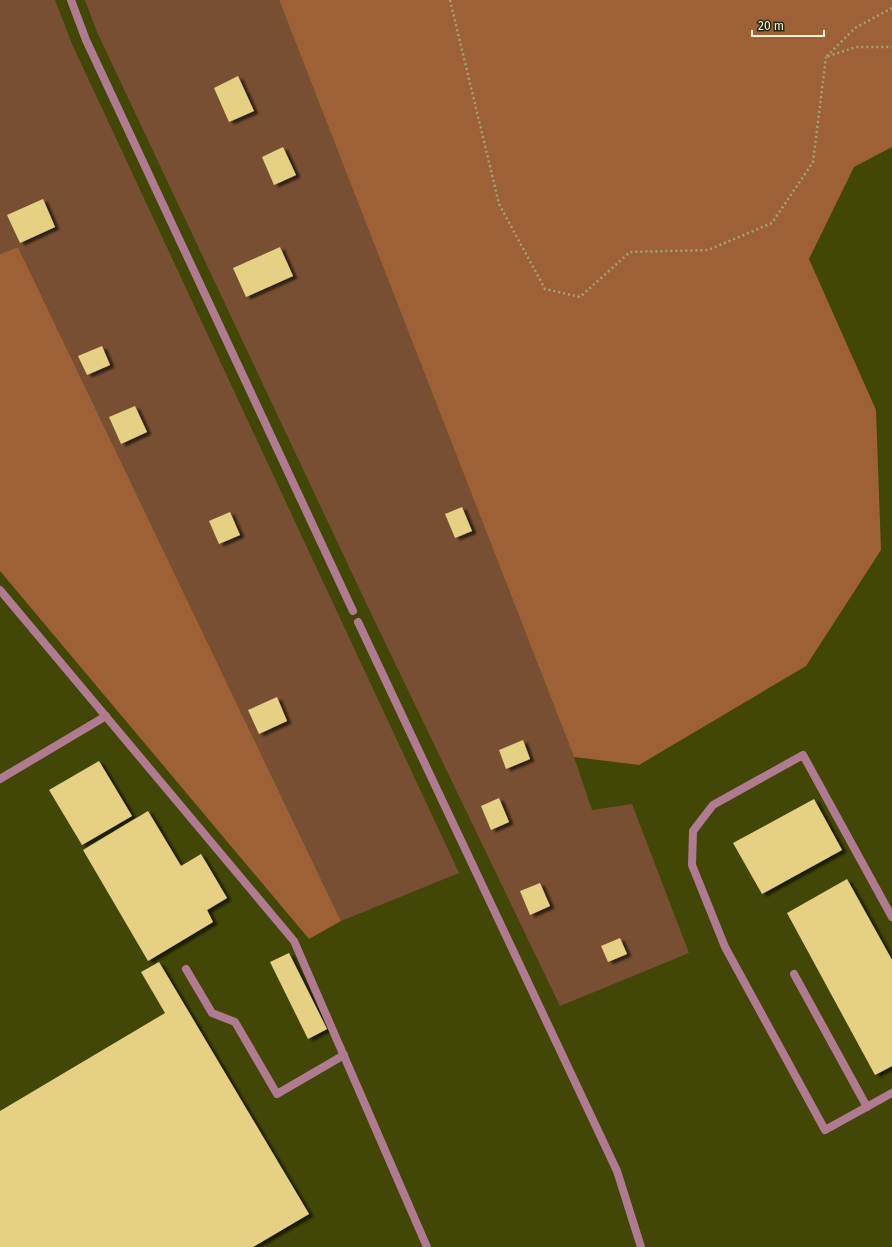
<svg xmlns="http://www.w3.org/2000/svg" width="892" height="1247" font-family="'Fira Sans',sans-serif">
<defs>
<filter id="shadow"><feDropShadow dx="4.5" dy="2.5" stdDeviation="1" flood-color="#0009"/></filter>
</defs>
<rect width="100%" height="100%" fill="#424606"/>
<g fill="#794f33">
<path d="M0,0H55L72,44L459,873L341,921L18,247L0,254Z"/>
<path d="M85,0H279L574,757L592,810L632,804L689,953L560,1006L367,605L97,32Z"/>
</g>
<g fill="#9e6036">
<path d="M279,0H892V147L854,167L809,259L876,410L881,550L806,666L639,765L574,757Z"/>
<path d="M18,247L341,921L309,939L0,571V254Z"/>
</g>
<g fill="#e6d084" filter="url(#shadow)">
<path d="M238,76L254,111L229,122L214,88Z"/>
<path d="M283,147L296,175L274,185L262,157Z"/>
<path d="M43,199L55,227L20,243L7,215Z"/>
<path d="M280,247L293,276L246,297L233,268Z"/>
<path d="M102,346L110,365L87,375L78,356Z"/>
<path d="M135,406L147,432L121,444L109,417Z"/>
<path d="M462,507L472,531L455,538L445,514Z"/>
<path d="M230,512L240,535L219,544L209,521Z"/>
<path d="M277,697L287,721L259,734L248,710Z"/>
<path d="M523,740L530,759L506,769L499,750Z"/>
<path d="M99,761L132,816L82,845L49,790Z"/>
<path d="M499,798L509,822L491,830L481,806Z"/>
<path d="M814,799L842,850L762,894L733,843Z"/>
<path d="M148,811L181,866L201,854L227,898L207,910L213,922L148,961L83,850Z"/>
<path d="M847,879L892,960V1066L875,1075L787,913Z"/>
<path d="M540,883L550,906L530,915L520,891Z"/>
<path d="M620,938L627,954L608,962L601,946Z"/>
<path d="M289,953L327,1029L308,1039L270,962Z"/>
<path d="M159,962L309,1214L253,1247H0V1111L165,1013L141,972Z"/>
</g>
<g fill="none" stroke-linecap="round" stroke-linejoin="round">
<g stroke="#a1a578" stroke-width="2.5" stroke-dasharray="2 3" stroke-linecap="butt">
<path d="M450,0L499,204L545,289L580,297L630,252L708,250L772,223L813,162L826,57"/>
<path d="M892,8L855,28L826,57L856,47H892"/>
</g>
<g stroke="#b07b90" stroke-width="8">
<path d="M0,590L294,941L427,1247"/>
<path d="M358,622L617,1171L641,1247"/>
<path d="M0,779L106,716"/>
<path d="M892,917L803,755L713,805L693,831L692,865L725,947L825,1130L892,1093"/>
<path d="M186,969L212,1013L235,1022L277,1094L344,1055"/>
<path d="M794,974L867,1107"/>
</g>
<path stroke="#b07b90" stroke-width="8" d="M71,0L86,40L353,611"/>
</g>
<path d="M752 30v6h72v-6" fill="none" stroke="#f0f4d6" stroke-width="2"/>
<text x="758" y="30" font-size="12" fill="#f0f4d6" stroke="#282b12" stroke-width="3" paint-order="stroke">20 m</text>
</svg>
